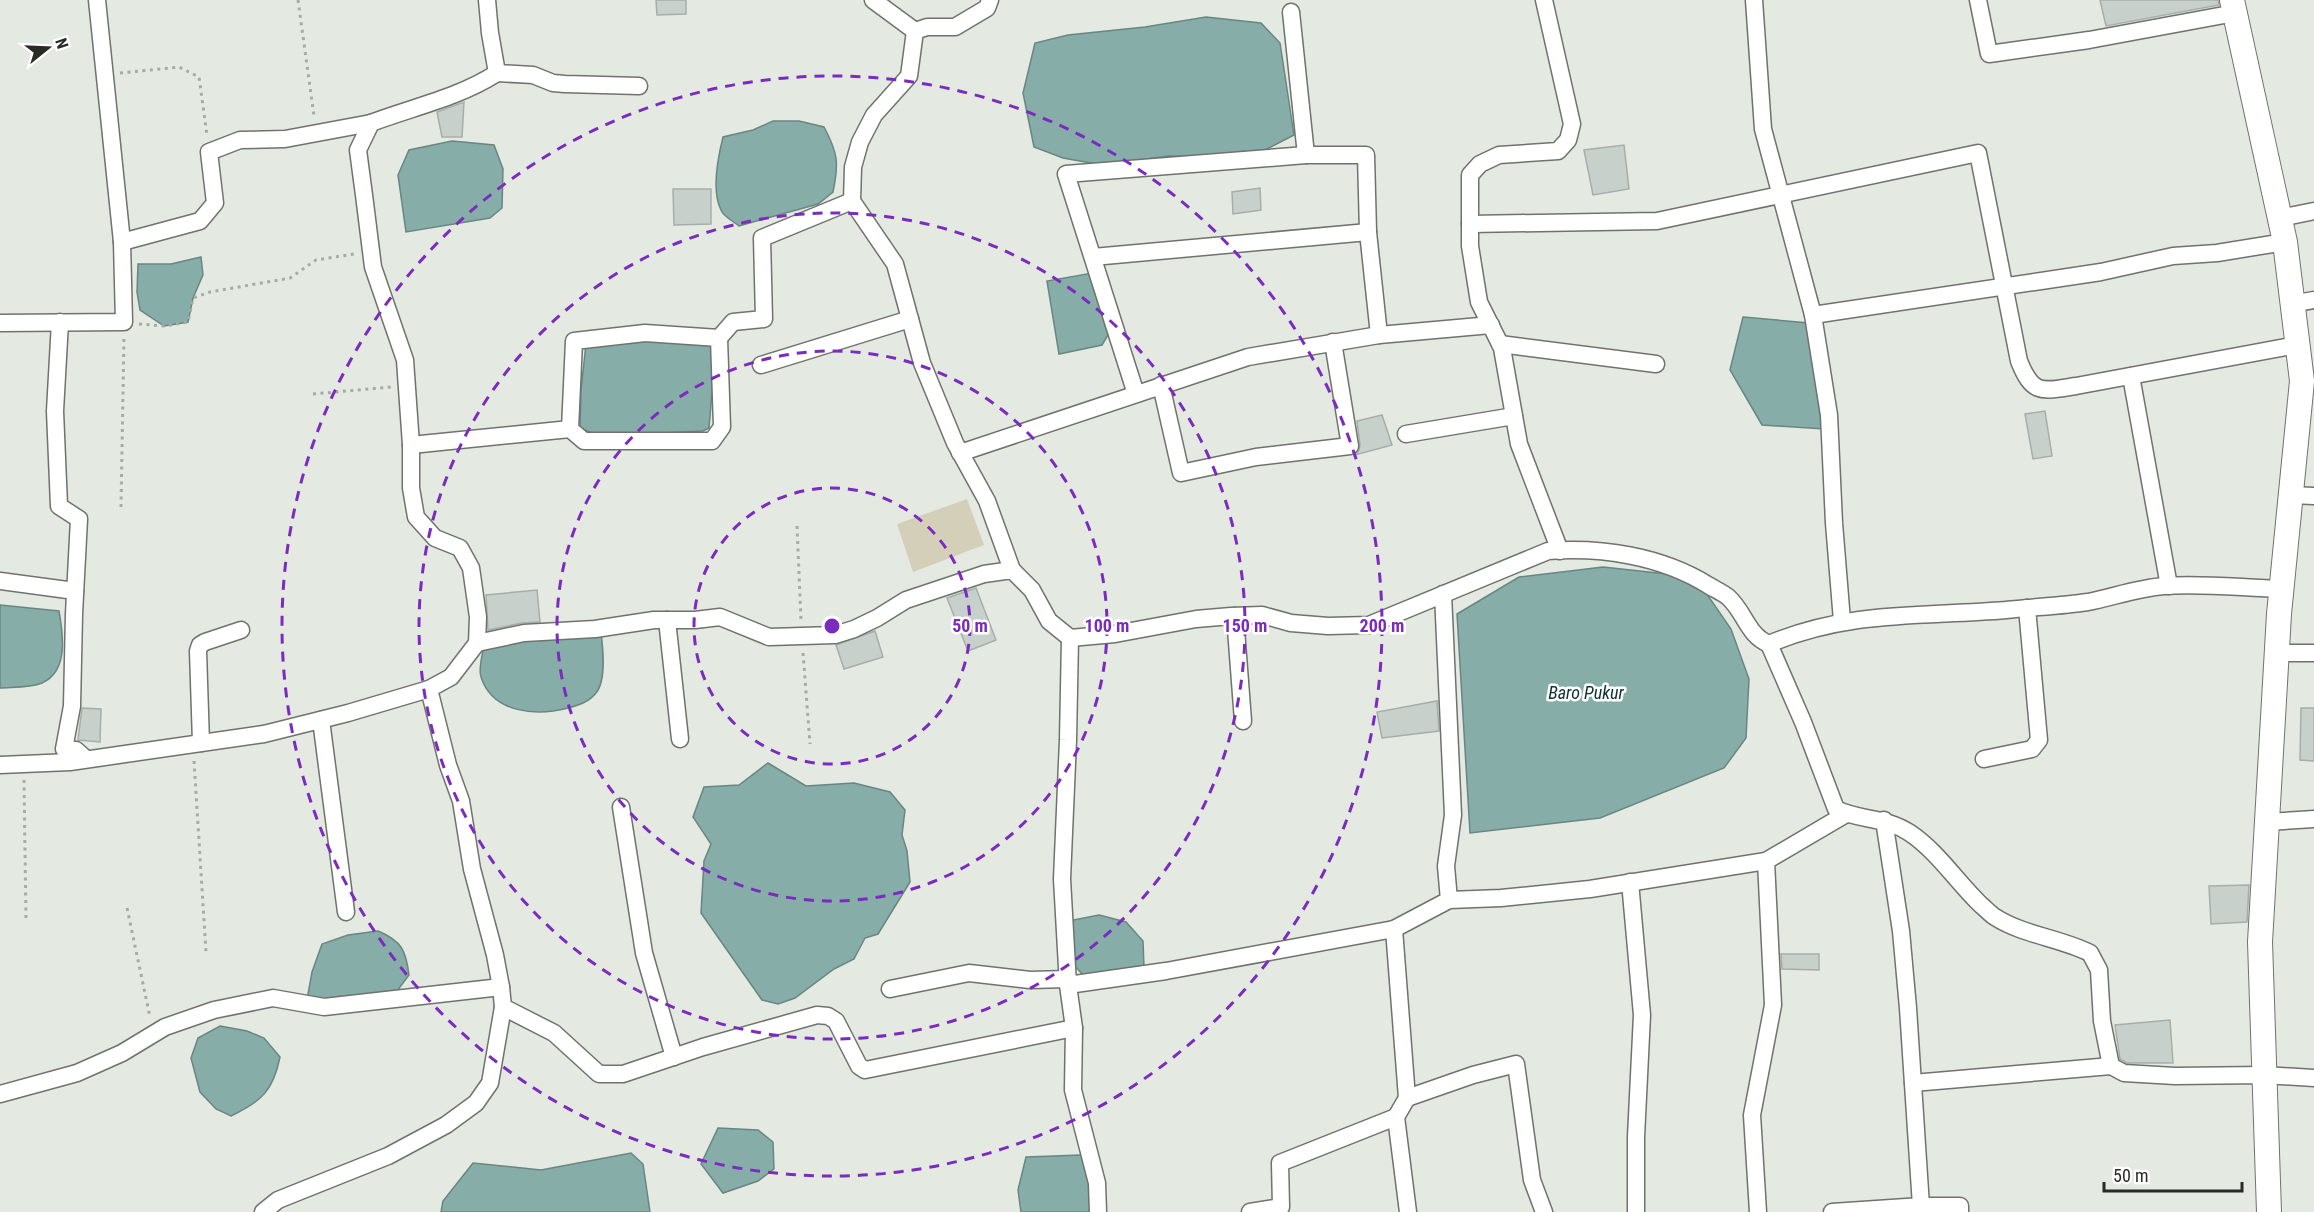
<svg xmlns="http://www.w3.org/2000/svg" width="2314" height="1212" font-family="'Roboto Condensed',sans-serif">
<rect width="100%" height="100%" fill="#e4e9e2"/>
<path fill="#d4cfb8" d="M967,499L984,545L913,572L897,524Z"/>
<g fill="#86ada7" stroke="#6a8681" stroke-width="1.5">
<path d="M1206,17L1261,23L1280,43L1294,135L1263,151L1233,157L1169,156L1102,165L1063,158L1034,147L1023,93L1035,43L1068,35L1145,27Z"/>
<path d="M773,121H799L824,127C838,153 839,163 833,192L818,204L739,226C733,221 723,216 721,210C711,190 718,157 723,137L753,130Z"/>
<path d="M452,141L494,145L503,169L502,208L490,218L406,232L398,175L409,150Z"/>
<path d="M201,257L203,275L193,298L188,322L164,326L140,310L137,292L138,264H171Z"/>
<path d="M1098,272L1114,325L1102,345L1059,354L1047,281Z"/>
<path d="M1743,317L1809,323L1824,429L1762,425L1730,370Z"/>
<path d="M617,340H711L714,369L709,428L703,431L599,436L580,428L581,390L586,344Z"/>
<path d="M1603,567L1695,577L1731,629L1749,679L1746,738L1724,768L1600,818L1470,833L1457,614L1519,577Z"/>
<path d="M0,605L59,611C63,634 69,671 42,683C30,688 13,687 0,688Z"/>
<path d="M601,633C603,648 606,681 596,693C589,702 579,705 568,708C537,716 493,714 481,677C478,668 483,653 484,645Z"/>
<path d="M768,763L806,786L854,783L890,792L905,810L902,835L907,851L910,882L878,934L865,938L854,959L834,969L795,998L778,1004L762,1000L701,913L704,861L711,844L693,817L704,787L739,785Z"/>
<path d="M1099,915L1126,922L1143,941L1144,968L1083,975L1073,964V920Z"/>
<path d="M378,931C402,941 406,951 409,975L394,995L307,1000L312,972L322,944L348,935Z"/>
<path d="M220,1026L247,1031L264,1038L280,1057C273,1091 262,1101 231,1116L216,1109L200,1092L191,1058L198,1038Z"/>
<path d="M718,1128L758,1130L773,1142L774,1169L758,1181L723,1193L701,1164Z"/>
<path d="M631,1153L643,1164L650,1212H441L443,1201L473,1163L541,1170Z"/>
<path d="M1081,1155L1097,1183L1092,1212H1021L1018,1190L1026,1157Z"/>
</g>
<g fill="#c8d0cc" stroke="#a6aeaa" stroke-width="1.5">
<path d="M656,0H686V14L657,15Z"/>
<path d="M2100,0H2218L2219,5L2106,26Z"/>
<path d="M464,102L462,137H442L437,112Z"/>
<path d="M1624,145L1629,189L1593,195L1584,150Z"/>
<path d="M1260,188L1261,210L1233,214L1232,192Z"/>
<path d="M673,189H711V224L674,225Z"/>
<path d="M2045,411L2052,456L2033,459L2025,414Z"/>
<path d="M1382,415L1392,445L1355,455L1359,450L1360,445L1357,421Z"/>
<path d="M976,588L996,640L968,651L947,598Z"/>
<path d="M537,590L540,622L522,623L488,630L486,595Z"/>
<path d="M875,631L883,657L844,669L836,645Z"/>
<path d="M1437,701L1439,731L1382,738L1377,712Z"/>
<path d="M82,708L101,709L100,742L78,740Z"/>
<path d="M2301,708H2314V761L2300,760Z"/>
<path d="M2249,885L2247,922L2211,924L2209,886Z"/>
<path d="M1781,954H1819V970L1782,969Z"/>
<path d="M2170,1020L2173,1063H2127L2120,1059L2115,1025Z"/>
</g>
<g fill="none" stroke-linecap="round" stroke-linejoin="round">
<defs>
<g id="street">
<path d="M873,0L915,31"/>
<path d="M990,0L987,8L955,27H927L915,31L909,76L874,115L860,142L853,167L852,201L895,264L922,363L955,443L987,501L1012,570"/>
<path d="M1544,0L1572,124L1568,140L1558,151L1499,155L1480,164L1470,175V246L1479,302L1502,348L1519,444L1560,551"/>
<path d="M1754,0L1763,129L1813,315L1829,415L1834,523L1842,621"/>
<path d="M1978,0L1989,54L2089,40L2235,13"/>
<path d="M1291,12L1306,155"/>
<path d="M497,73L533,75L553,83L565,84L639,86"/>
<path d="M2280,218L2314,211"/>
<path d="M1470,224L1657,221L1978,153L2019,361C2033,396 2042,391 2076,386L2297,345"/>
<path d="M122,242L200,221L215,203L209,152L240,140L285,139L371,123"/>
<path d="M1093,257L1368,232"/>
<path d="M2291,304L2314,300"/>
<path d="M1813,315L2101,272L2173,256L2217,253L2285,242"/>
<path d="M60,322L55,411L59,506L79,519L74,614L72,706L64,749L76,750L86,759"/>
<path d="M0,323L124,322L122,242L97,0"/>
<path d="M719,338L733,322L764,319L762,238L852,201"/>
<path d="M1500,344L1656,364"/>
<path d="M761,365L910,319"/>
<path d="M2131,376L2169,586"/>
<path d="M1161,385L1181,473L1256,457L1350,446L1333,342"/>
<path d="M1136,394L1066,174L1306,155H1366L1368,232L1379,335"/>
<path d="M1406,434L1514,416"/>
<path d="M411,445L570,429L584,441H712L722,427L719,338L645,333L574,341L570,429"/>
<path d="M960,453L1248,357L1379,335L1491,325"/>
<path d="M2291,495L2314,496"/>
<path d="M0,581L75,591"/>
<path d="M1443,594L1453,815L1446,866L1449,900"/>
<path d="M1235,616L1243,721"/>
<path d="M667,620L680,739"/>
<path d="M1070,638L1068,740L1062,879L1068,985L1166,971L1394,929L1449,900L1501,898L1590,889L1766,861"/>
<path d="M477,643L524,633L595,629L654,620H695L720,617L769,637L835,635L854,629L877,618L906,600L984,574L1012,570L1032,590L1049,621L1070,638L1115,634L1196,619L1231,616L1262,615L1291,623L1328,626L1369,625L1548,551C1602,547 1661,556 1708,585C1714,589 1722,592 1728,597C1745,612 1747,635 1769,644C1850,610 1922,617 2006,610C2033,607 2061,606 2088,602C2113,597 2138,588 2164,586C2203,583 2242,588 2282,589"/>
<path d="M1769,644L1803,722L1836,809C1860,821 1884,816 1910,833C1938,852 1957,882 1981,905C1986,909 1990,914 1995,917C2023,935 2060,938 2090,953L2099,970L2102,1021L2111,1066L2124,1073L2175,1076L2264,1075L2314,1078"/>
<path d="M2277,653H2314"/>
<path d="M321,720L346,912"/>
<path d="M201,743L198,651L200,645L205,642L241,630"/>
<path d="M1984,759L2032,749L2039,740L2027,608"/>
<path d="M0,765L70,762L264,734L348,713L429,689"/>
<path d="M621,807L644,953L674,1057"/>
<path d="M2267,822L2314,819"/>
<path d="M1630,882L1642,1015L1636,1137V1212"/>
<path d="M1394,929L1407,1098L1396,1117L1408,1212"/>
<path d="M1068,985L1074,1028L1073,1090L1097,1183L1098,1212"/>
<path d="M890,989L969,973L1030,980L1068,979"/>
<path d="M503,1007L554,1033L599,1074H623L703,1047L817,1015L828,1016L836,1021L859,1066L865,1070L1074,1028"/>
<path d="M1913,1083L2111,1066"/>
<path d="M0,1094L77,1073L122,1053L165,1027L214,1010L273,998L324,1007L501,987"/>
<path d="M1407,1098L1473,1075L1516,1064L1532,1180L1544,1212"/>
<path d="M1921,1206H1960V1212"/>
<path d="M263,1212L278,1200L388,1156L446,1125L476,1103L490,1083L503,1007L501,987L495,955L472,869L461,801L448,765L429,689L451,677L477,643L478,617L471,568L460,548L435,538L416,517L411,488V445L405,360L373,267L364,195L358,150L371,123C413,107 458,98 497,73L490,33L487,0"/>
<path d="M1250,1212L1281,1207L1280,1163L1396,1117"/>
<path d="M1758,1212L1752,1115L1773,1005L1766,861L1846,814"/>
<path d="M1832,1212L1921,1206L1908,1008L1901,931L1884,820"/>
</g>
<path id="secondary" d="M2232,0L2285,242L2302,381L2279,614L2260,942L2269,1212"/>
</defs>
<use href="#street" stroke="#6e736d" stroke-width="19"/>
<use href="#secondary" stroke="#6e736d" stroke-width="26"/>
<g stroke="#a7aba5" stroke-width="3" stroke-dasharray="3 4.5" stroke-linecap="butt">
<path d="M298,0L314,116"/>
<path d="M120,73L179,67L199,77L207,135"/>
<path d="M139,324L164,326L188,322L193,298L210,292L290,278L316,260L354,254"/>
<path d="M313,394L391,387"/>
<path d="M121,507L124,337"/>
<path d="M797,526L801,620"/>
<path d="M803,653L810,744"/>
<path d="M194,761L206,952"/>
<path d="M24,780L26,919"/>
<path d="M127,908L150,1017"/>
</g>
<use href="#street" stroke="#fff" stroke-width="16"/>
<use href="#secondary" stroke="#fff" stroke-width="24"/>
</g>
<g fill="none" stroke="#7b2cbf" stroke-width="3" stroke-dasharray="10 8">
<circle cx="832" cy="626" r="138"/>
<circle cx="832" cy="626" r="275"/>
<circle cx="832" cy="626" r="413"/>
<circle cx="832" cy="626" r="550"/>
</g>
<g text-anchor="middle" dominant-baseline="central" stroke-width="5" stroke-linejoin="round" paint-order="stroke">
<g font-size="18" font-style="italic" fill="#0b322e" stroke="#fff">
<text x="1586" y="692">Baro Pukur</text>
</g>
</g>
<circle cx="832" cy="626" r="9" fill="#7b2cbf" stroke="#fff" stroke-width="3"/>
<g font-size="18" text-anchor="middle" font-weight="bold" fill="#7b2cbf" stroke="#fff" stroke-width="5" stroke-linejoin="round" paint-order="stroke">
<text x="970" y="632">50 m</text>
<text x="1107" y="632">100 m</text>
<text x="1245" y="632">150 m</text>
<text x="1382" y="632">200 m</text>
</g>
<g transform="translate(48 48) rotate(72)" stroke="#ffffff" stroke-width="4.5" paint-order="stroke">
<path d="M0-4.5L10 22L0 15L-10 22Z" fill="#272a27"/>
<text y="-9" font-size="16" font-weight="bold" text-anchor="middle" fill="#272a27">N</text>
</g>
<path d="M2104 1182v9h138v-9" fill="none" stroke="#272a27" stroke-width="3"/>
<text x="2113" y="1182" font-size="18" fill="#272a27" stroke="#ffffff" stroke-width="4.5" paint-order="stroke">50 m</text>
</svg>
